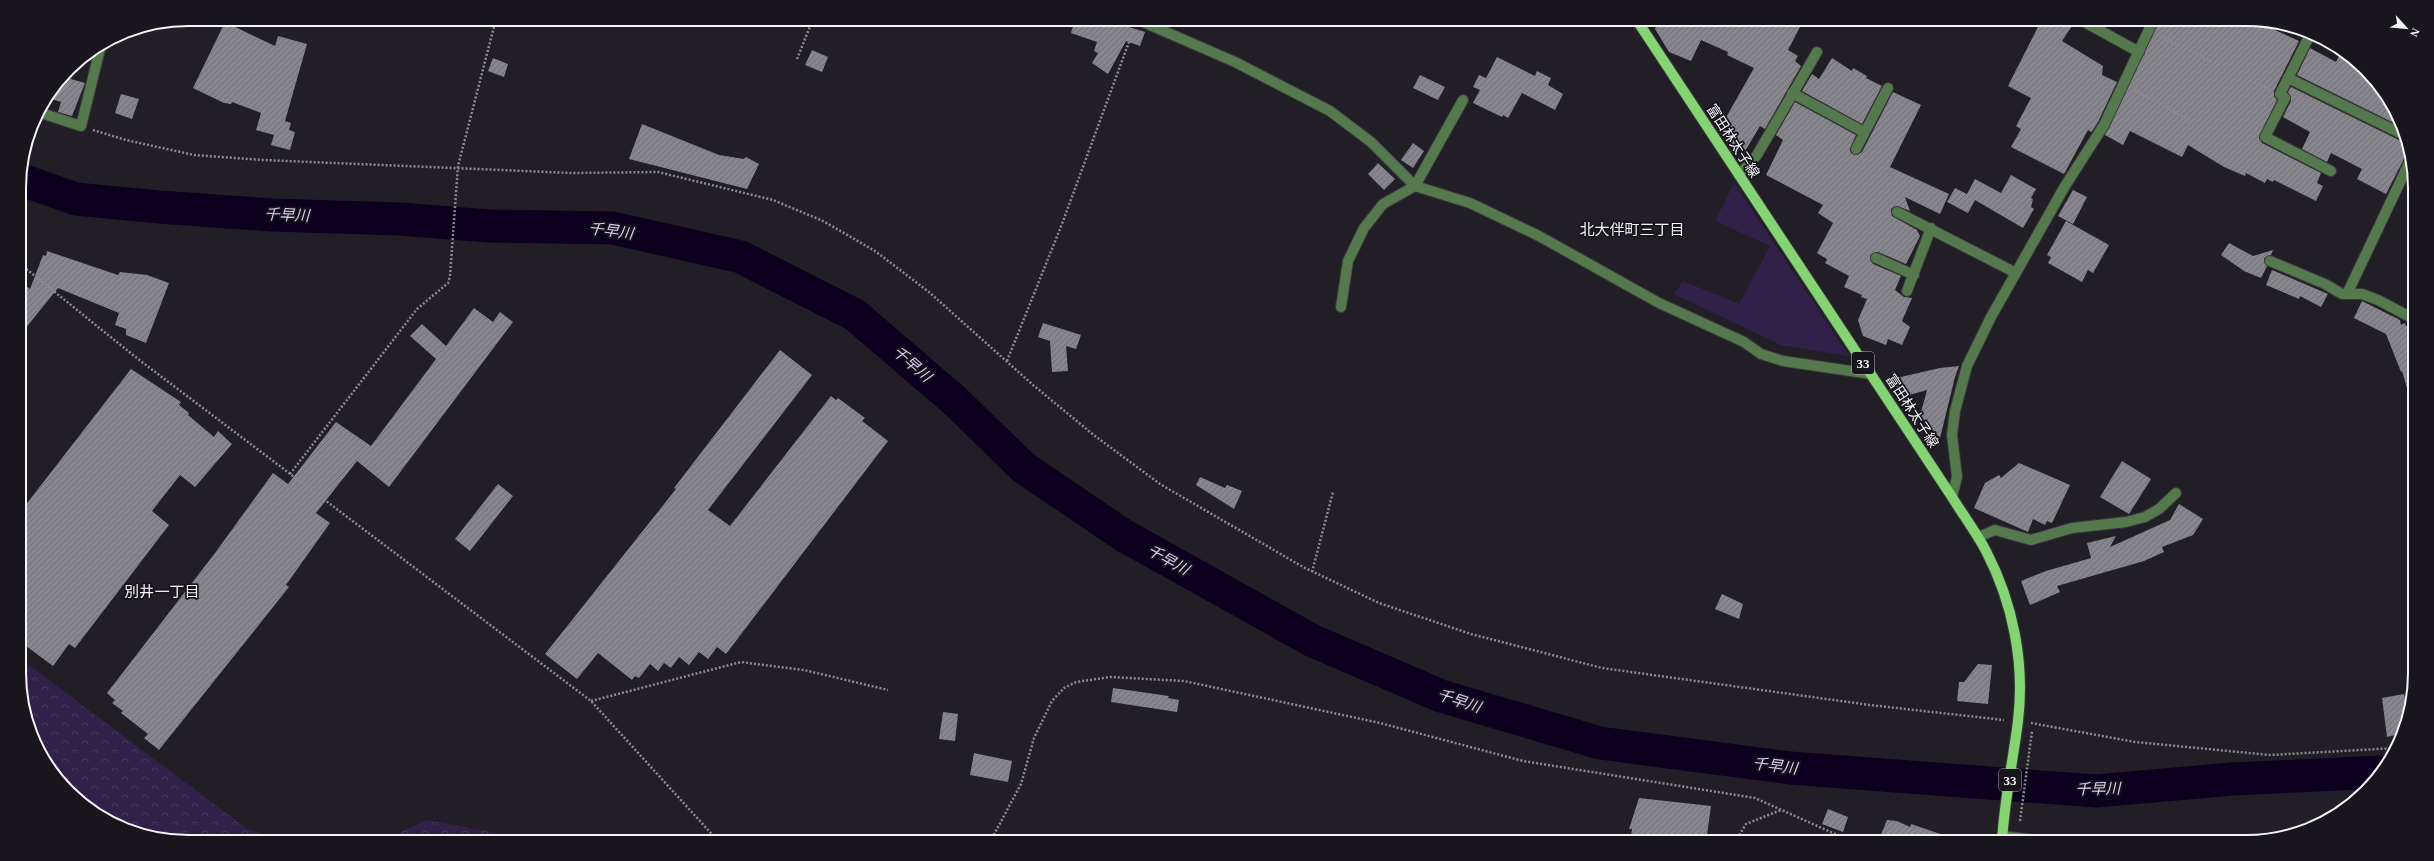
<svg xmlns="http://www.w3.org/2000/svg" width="2434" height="861" font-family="'Times New Roman','Noto Sans JP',serif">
<defs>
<pattern id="park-crowns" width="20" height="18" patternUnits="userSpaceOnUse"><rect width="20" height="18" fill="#31214a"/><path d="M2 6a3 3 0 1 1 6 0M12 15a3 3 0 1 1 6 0" fill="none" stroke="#45375c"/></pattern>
<pattern id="building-hatch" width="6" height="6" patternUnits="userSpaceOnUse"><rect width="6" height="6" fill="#88868d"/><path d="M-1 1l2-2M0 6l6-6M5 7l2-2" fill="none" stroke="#6f6e72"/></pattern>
</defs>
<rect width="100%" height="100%" fill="#211f25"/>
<path fill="#31214a" d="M1734,183L1849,356L1781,345L1674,294L1683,281L1739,304L1770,246L1715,221Z"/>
<g fill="url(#park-crowns)">
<path d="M22,660L247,829L290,842H188L134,833L94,814L61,784L36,748L22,706Z"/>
<path d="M427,820L496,833L519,842H380Z"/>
</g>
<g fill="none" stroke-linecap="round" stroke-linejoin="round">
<path stroke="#0c001e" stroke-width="33" d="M19,179L76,199L159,207L272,215L400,219L489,226L613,228L741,257L855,315L954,400L1024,468L1123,535L1313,641L1441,696L1600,743L1790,768L2096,791L2232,779L2381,772"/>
</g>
<g fill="url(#building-hatch)">
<path d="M1075,19H1103L1145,32L1140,46L1126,41L1108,74L1092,63L1098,53L1094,51L1097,42L1071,33Z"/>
<path d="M1659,19H1804L1788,50L1798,56L1795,61L1801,66L1765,129L1760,126L1744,153L1727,142L1729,139L1725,137L1729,132L1724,129L1727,124L1724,121L1754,68L1727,55L1728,52L1701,40L1691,61L1669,52L1655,29Z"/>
<path d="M2042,19H2073L2074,23L2062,41L2103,66L2102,75L2117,82L2098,122L2093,130L2091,132L2088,130L2064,174L2011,147L2021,129L2016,126L2031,98L2008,86Z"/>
<path d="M2160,19H2246L2256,21L2299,41L2274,91V96L2277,100L2259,138L2262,143L2321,173L2317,183L2323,186L2316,201L2274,180L2273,182L2267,179L2265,183L2246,173L2245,176L2224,167L2188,145L2182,157L2130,131L2123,145L2105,135Z"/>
<path d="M225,22L275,46L278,36L307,44L285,121L291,123L289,130L295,132L290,150L271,145L274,135L256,130L261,113L232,102L231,104L224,103L193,88Z"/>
<path d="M2310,48L2336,62L2342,50L2373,77L2398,113L2402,127L2297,75Z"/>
<path d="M812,50L828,57L822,72L805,65Z"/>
<path d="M1497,57L1535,76L1537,71L1551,78L1548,85L1563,94L1555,110L1522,93L1508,118L1503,115L1502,117L1473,103L1480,90L1473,87L1479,75L1486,78Z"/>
<path d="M493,58L508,64L504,77L488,71Z"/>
<path d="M1832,58L1852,71L1853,68L1867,76L1866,78L1882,86L1862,124L1802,91L1812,74L1819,79Z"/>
<path d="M1420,75L1445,87L1438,100L1413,88Z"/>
<path d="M64,77L85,83L72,116L58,112L61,102L48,98Z"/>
<path d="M2291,87L2401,141H2406L2409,149L2386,194L2357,179L2362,169L2331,153L2327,162L2302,149L2310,132L2283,117L2291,101L2288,92Z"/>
<path d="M1893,92L1921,105L1890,167L1949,194L1940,214L1905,197L1910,211L1897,206L1891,209L1892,216L1917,230L1920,236L1906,264L1878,252L1873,253L1870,256L1873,264L1901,276L1895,290L1904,297L1912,298L1902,321L1910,327L1902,345L1888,339L1886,345L1863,336L1858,320L1867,299L1861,297L1862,295L1844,287L1849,276L1825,263L1827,259L1817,253L1833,223L1818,213L1823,205L1766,175L1783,140L1776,135L1795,102L1856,135L1850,149L1851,153L1857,155L1862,152Z"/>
<path d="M121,94L139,99L132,119L115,113Z"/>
<path d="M642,124L719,155L744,159L746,157L759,164L747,189L629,159Z"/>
<path d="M1413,143L1424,151L1413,168L1401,160Z"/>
<path d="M1378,163L1395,179L1384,190L1368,174Z"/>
<path d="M2011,175L2036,189L2031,198L2033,199L2031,207L2034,209L2023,228L1975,200L1968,213L1947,202L1955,188L1967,194L1975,179L2001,193Z"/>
<path d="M2073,190L2087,197L2073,224L2058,216Z"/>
<path d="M2066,221L2109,245L2093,273L2088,270L2082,282L2048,263L2051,257L2047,255Z"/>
<path d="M2229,243L2253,256L2273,250L2271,255L2264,258L2267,266L2261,278L2244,271L2221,255Z"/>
<path d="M47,251L118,275L120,272L147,275L169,283L146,343L126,335V329L115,325L119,313L58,288L20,335V281L30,289L43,255L46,256Z"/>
<path d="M2272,270L2328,294L2321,307L2300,296L2299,299L2266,285Z"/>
<path d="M2362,301L2400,320L2401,325L2405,323L2406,326H2411L2414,338V397L2410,398L2402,371L2401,372L2386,334L2354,318Z"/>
<path d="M474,308L493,322L500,312L513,322L389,487L357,461L316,513L330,523L286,585L289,587L159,750L144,738L148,734L121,713L123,711L112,703L115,700L107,693L215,553L273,473L288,484L336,422L371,446L436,359L410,336L422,324L446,346Z"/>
<path d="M1043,323L1081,335L1076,349L1066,346L1068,371L1052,372L1050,341L1038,337Z"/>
<path d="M780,350L812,375L708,510L730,526L831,396L836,400L838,398L865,418L862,421L888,441L726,654L717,647L708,659L699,652L689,665L679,657L671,668L664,663L658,671L650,664L639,678L635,676L632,680L598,653L577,679L545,654L676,489L674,488Z"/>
<path d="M1959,366L1955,377L1940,438L1920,416L1927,390L1902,397L1892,379L1940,368Z"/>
<path d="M131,369L181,402L179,405L189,413L188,415L214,437L218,431L232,444L195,487L180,475L152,511L169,525L75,648L69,644L53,666L22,643L21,511Z"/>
<path d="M2122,461L2151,479L2129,514L2100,497Z"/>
<path d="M2019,463L2070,485L2052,523L2047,521L2045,525L2033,519L2028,532L1974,508L1985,483L1999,475L2001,478Z"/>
<path d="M1200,477L1225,488L1227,485L1242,491L1234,509L1196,485Z"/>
<path d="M498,484L513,496L470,551L455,539Z"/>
<path d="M2179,504L2203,519L2193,535L2162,547L2164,552L2144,561L2057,586L2060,592L2030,605L2021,581L2046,571L2091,558L2087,543L2116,536L2110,547L2170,520Z"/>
<path d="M1722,594L1743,604L1739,619L1715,609Z"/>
<path d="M1978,664L1992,665L1988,704L1957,701L1959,682H1964Z"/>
<path d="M1113,688L1169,696L1168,698L1179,700L1177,712L1111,702Z"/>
<path d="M2404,694L2408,714L2406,727L2403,733L2387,737L2382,698Z"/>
<path d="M943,712L958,714L955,741L939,739Z"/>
<path d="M974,753L1012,761L1008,782L970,775Z"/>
<path d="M1639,798L1711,806L1706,842L1648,834L1647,842H1630L1632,829H1629Z"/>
<path d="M1828,809L1848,817L1843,832L1822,824Z"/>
<path d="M1887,820L1897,821L1910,827L1911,824L1955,839V842H1878Z"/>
</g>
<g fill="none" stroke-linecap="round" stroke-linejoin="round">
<defs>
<g id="minor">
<path d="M1136,19L1235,62L1330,111L1371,142L1415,186L1470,203L1539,236L1659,303L1744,342L1761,354L1783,361L1871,374"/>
<path d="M2079,19L2139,52"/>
<path d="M2311,33L2280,94L2285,98L2265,137L2331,171"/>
<path d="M2288,78L2404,135"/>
<path d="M1792,93L1864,132"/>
<path d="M38,112L81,126L101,45"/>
<path d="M1856,149L1888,88"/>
<path d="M1739,175L1757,155L1817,52"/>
<path d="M1897,212L2016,273"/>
<path d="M1876,258L1914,275"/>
<path d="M2270,261L2325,284L2342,294H2362L2378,300L2414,319"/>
<path d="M1907,291L1931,228"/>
<path d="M2347,294L2411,159"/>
<path d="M1341,307L1348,261L1364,228L1383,204L1415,186L1463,100"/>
<path d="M1952,497L1957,477L1952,435L1955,411L1967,366L1991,317L2065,186L2104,125L2154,19"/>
<path d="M1978,537L1995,530L2031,540L2072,528L2126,522L2145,517L2159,509L2176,493"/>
<path d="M2002,836L2053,842"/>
</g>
<path id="major" d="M1636,19L1952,497C1963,515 1976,532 1986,551C2013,603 2025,663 2018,721C2013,761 2004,802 2002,842"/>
</defs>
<use href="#minor" stroke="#3a393e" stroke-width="12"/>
<use href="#major" stroke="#3a393e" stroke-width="12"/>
<g stroke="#8d8b90" stroke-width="2.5" stroke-dasharray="2 2" stroke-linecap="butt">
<path d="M2160,36L2219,65"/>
<path d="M797,59L813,19"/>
<path d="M2250,80L2269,89"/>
<path d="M2135,90L2190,121"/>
<path d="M93,130L126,140L194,155L263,160L572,173L658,172L773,200L823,221L875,251L929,292L1033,385L1095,436L1160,484L1303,567L1379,603L1471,634L1602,668L1870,705L2004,720"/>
<path d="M20,264L138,359L591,701L719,842"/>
<path d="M1007,361L1062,224L1133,31"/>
<path d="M290,474L417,309L448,283L450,276L458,166L496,19"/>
<path d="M1312,572L1333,492"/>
<path d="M591,701L741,662L804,670L888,690"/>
<path d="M2031,723L2135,742L2270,755L2396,748"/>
<path d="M2020,821L2032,731"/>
<path d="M990,842L1021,784L1034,738L1052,701L1064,688L1076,682L1110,677L1184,681L1380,723L1523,761L1755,798L1853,842"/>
<path d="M1735,842L1746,824L1781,810"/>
</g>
<use href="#minor" stroke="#54794c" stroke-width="10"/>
<use href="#major" stroke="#84d473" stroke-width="10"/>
</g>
<g text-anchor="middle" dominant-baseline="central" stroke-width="3.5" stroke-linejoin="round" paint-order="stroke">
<g fill="#18161c" stroke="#b3b1b6" stroke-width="1">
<rect x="1852" y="352" width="22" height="22" rx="3"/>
<rect x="1999" y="769" width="22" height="22" rx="3"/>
</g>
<g font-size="13" font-weight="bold" fill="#f5f4f8">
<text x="1863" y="363">33</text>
<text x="2010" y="780">33</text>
</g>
<g font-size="14" fill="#f5f4f8" stroke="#18161c">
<text transform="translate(1733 141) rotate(57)">富田林太子線</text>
<text transform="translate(1912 411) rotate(57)">富田林太子線</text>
</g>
<g font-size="15" font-style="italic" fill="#dbcdf8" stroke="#18161c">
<text transform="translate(287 215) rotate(2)">千早川</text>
<text transform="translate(611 231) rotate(7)">千早川</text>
<text transform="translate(912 364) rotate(41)">千早川</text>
<text transform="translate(1168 560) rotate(29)">千早川</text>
<text transform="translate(1459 701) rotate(18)">千早川</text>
<text transform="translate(1775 766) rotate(7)">千早川</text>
<text transform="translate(2098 789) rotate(-1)">千早川</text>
</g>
<g font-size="15" fill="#f5f4f8" stroke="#18161c">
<text x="1632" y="230">北大伴町三丁目</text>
<text x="162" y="592">別井一丁目</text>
</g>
</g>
<path d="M0 0H2434V861H0ZM188 26H2246A162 162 0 0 1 2408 188V673A162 162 0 0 1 2246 835H188A162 162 0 0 1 26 673V188A162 162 0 0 1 188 26Z" fill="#18161c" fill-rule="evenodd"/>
<path fill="none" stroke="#f5f4f8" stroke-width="2" d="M188 26H2246A162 162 0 0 1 2408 188V673A162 162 0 0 1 2246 835H188A162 162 0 0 1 26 673V188A162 162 0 0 1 188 26Z"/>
<g transform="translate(2406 28) rotate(117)" stroke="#18161c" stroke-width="3" paint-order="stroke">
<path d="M0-3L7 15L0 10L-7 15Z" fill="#f5f4f8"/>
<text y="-6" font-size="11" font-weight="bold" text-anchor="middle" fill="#f5f4f8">N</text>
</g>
</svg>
